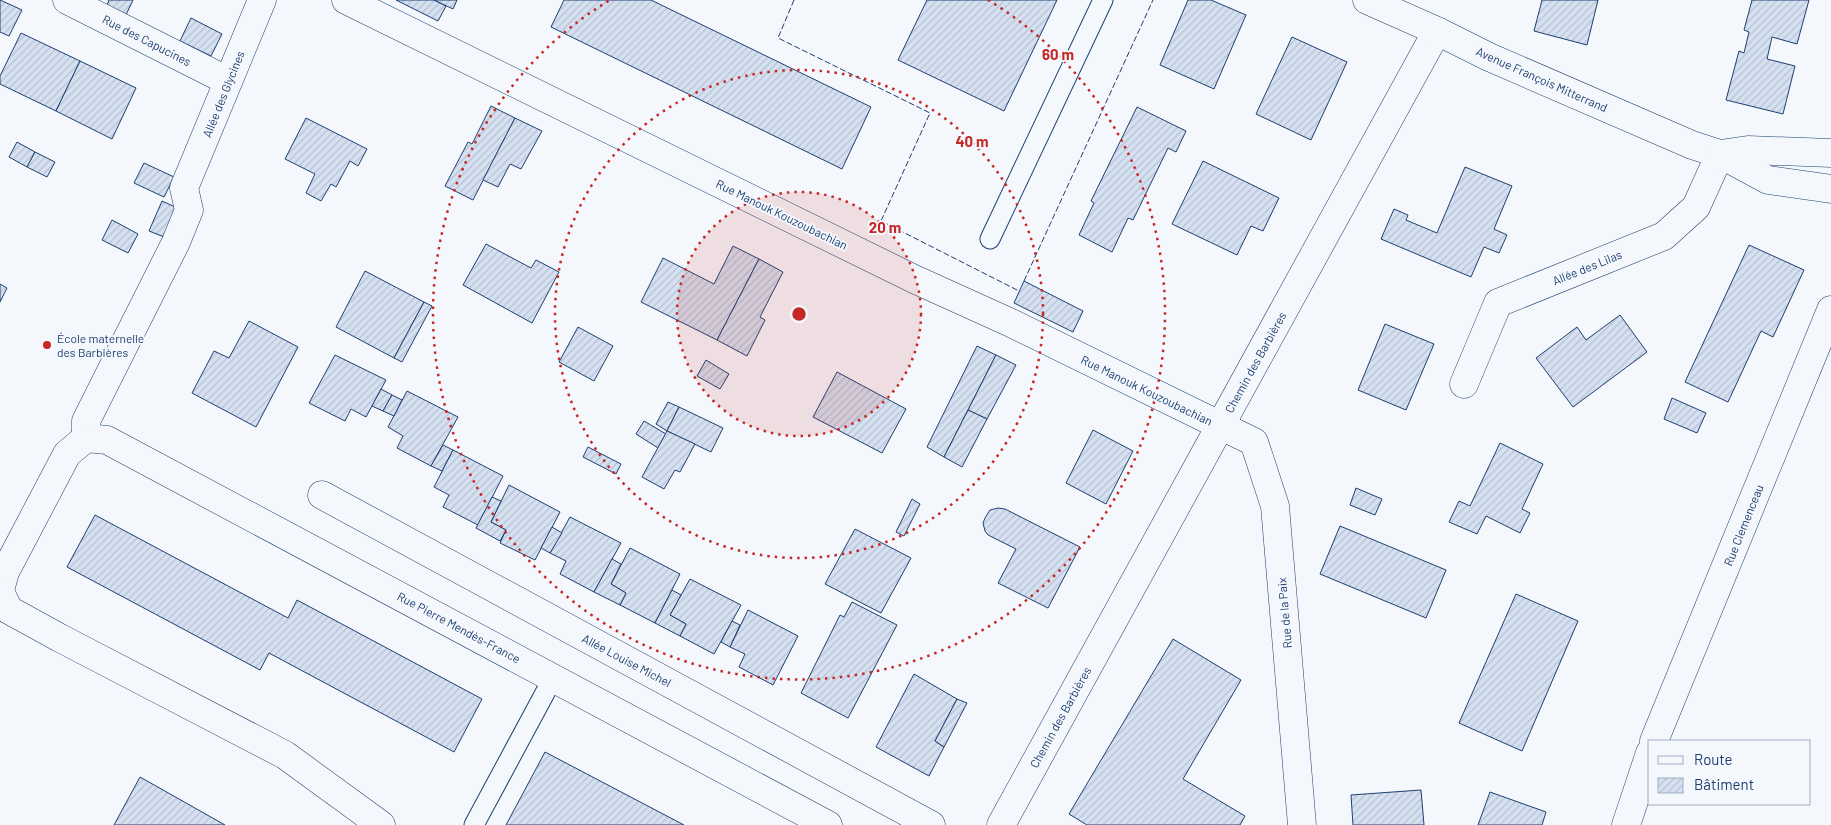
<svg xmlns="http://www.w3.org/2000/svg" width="1831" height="825" font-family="Barlow,sans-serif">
<defs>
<pattern id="building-hatch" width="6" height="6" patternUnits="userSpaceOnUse" patternTransform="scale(1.25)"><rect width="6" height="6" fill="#d5e0f0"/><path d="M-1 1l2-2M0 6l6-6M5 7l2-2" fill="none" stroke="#b6c1d1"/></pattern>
</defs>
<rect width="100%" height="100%" fill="#f4f7fb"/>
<g fill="url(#building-hatch)" stroke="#1d3f73">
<path d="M0,0L22,10L9,36L0,32Z"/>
<path d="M109,0H133L125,17L106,8Z"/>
<path d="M396,0H434L446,6L438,21Z"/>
<path d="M434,0H457L453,9Z"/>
<path d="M564,0H651L871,107L842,169L551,27Z"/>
<path d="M927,0H1057L1004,111L898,60Z"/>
<path d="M1188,0H1211L1246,15L1214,89L1160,65Z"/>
<path d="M1542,0H1598L1587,45L1534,31Z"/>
<path d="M1752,0H1809L1797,44L1772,37L1767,59L1795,66L1783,114L1726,100L1739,51L1744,53L1749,32L1744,30Z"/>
<path d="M191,18L222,34L211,56L180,41Z"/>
<path d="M21,33L80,61L56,111L0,84V76Z"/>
<path d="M1292,37L1347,62L1311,140L1256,114Z"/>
<path d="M80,61L136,88L112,139L56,111Z"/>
<path d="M491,106L515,118L473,200L445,186L468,142L472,144Z"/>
<path d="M1137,107L1186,131L1176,152L1168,148L1133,220L1128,218L1112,252L1079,235L1094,203L1091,201Z"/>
<path d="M306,118L367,149L358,166L350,161L336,187L331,184L321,201L306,193L315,174L285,159Z"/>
<path d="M515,118L542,131L521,169L510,164L498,187L483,180Z"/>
<path d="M17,142L35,152L27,167L9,157Z"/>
<path d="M35,152L55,162L47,177L27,167Z"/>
<path d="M1203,161L1279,198L1263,231L1251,226L1237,255L1172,224Z"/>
<path d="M144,163L174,177L164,197L134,183Z"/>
<path d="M1465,167L1512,186L1494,229L1507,235L1499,253L1484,247L1471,277L1381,239L1394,209L1408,215L1406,220L1437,233Z"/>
<path d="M162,201L184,211L172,240L149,231Z"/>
<path d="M112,220L138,234L128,253L102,240Z"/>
<path d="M486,244L531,268L536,260L559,272L532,323L463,285Z"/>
<path d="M1749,245L1804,270L1773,337L1761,331L1728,402L1685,382Z"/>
<path d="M733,246L759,259L717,340L641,302L663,258L714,284Z"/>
<path d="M759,259L783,272L760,317L765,320L747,356L717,340Z"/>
<path d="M365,271L424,302L394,358L336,327Z"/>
<path d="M1024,281L1083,311L1073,332L1014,303Z"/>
<path d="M0,284L7,288L0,302Z"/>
<path d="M424,302L432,306L402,362L394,358Z"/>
<path d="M1620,315L1647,352L1573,407L1536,358L1577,327L1586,340Z"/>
<path d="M249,321L298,347L256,427L192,393L214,351L229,358Z"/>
<path d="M1385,324L1434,344L1406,410L1358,390Z"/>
<path d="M578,327L613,346L594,381L559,362Z"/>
<path d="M977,346L996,355L944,457L927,447Z"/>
<path d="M335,355L386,380L366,417L351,409L345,421L309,403Z"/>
<path d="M996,355L1016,365L987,419L968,410Z"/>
<path d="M706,360L729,374L720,389L697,376Z"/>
<path d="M837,372L906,409L882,453L813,417Z"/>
<path d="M381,389L392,395L383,411L372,406Z"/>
<path d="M407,391L458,417L431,466L397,448L403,436L388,427Z"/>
<path d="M392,395L402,400L394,416L383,411Z"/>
<path d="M1672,398L1706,413L1697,433L1664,419Z"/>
<path d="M668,402L679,407L667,431L656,424Z"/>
<path d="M679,407L723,428L711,452L667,431Z"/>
<path d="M968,410L987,419L962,467L944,457Z"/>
<path d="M644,421L666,434L658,448L636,434Z"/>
<path d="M1093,430L1133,451L1106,504L1066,483Z"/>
<path d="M667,431L695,444L680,472L675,470L664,489L642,477Z"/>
<path d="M1500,443L1543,464L1522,509L1530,513L1520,533L1486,516L1477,534L1449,522L1459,501L1470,506Z"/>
<path d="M443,445L453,450L442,471L431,466Z"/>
<path d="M588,447L621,464L616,474L583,457Z"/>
<path d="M453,450L503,476L478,525L443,507L449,495L434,487Z"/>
<path d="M509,485L560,512L535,560L500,543L506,530L491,522Z"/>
<path d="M1356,488L1382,499L1375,515L1350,505Z"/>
<path d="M492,497L501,501L491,522L506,530L500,541L476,528Z"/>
<path d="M912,499L920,504L904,536L896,532Z"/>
<path d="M998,508L1005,509L1080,547L1048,608L998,583L1016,549L988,535L985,531L983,523L985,518L990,510Z"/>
<path d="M95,515L288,618L297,600L482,699L454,752L269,653L260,670L67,567Z"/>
<path d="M570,517L621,543L594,592L560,574L566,561L550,553Z"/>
<path d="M1340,526L1446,570L1426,618L1320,574Z"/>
<path d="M552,527L562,533L550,553L541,548Z"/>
<path d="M855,529L911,558L881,613L825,584Z"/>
<path d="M630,548L680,574L655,623L620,605L626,593L611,584Z"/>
<path d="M612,559L621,564L611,584L626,593L620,605L594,592Z"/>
<path d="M690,579L741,605L714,654L680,636L686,624L670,615Z"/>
<path d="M672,590L681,595L670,615L686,624L680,636L655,623Z"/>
<path d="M1516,594L1578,621L1522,751L1459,723Z"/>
<path d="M852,602L897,625L848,718L801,693L840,615L844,617Z"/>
<path d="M748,610L798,636L773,685L739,667L745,654L730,647Z"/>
<path d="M732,621L740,625L730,647L721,642Z"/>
<path d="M1173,639L1241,680L1183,779L1245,816L1240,825H1087L1069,814Z"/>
<path d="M914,674L957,699L935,741L944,747L929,776L876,747Z"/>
<path d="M957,699L967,703L944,747L935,741Z"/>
<path d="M545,752L684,825H506Z"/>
<path d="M140,777L225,825H114Z"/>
<path d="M1421,790L1424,825H1353L1351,795Z"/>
<path d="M1490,792L1546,812L1542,825H1478Z"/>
</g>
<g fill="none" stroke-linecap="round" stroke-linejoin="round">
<defs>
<g id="lane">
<path d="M990,239L1103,0"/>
<path d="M474,825L553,678"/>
</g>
<g id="street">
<path d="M67,0L228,81"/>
<path d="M346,0L914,279L1009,322L1254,442L1275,506L1302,825"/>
<path d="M1464,384L1498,303L1664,236L1696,207L1720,154"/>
<path d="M86,438V421L176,242L189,210L184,188L262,0"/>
<path d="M322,495L931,825"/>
<path d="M0,590L5,572L67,454L86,438L107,440L828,825"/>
<path d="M0,592L9,610L60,638L285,755L381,825"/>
<path d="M1001,825L1437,31"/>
</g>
<g id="secondary">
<path d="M1367,0L1437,31L1489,57L1692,145L1720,154L1768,180L1831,189"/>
<path d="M1720,154L1748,150L1831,153"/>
<path d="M1654,741L1831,310"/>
<path d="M1626,825L1650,753"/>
</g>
</defs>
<use href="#lane" stroke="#1d3f73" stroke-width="21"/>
<use href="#street" stroke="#1d3f73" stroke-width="29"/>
<use href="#secondary" stroke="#1d3f73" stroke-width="29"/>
<use href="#lane" stroke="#f4f7fb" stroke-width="19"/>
<use href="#street" stroke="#f4f7fb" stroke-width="28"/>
<use href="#secondary" stroke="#f4f7fb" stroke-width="28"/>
<g stroke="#1d3f73" stroke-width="1" stroke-dasharray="6 2.5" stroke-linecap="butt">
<path d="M794,0L778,38L930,113L881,221L1019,291"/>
<path d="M1024,281L1153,0"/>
</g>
</g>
<circle cx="799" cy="314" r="122" fill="#c62828" fill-opacity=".12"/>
<g fill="none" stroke="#c62828" stroke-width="2.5" stroke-dasharray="2.5 5">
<circle cx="799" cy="314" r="122"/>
<circle cx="799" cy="314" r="244"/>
<path d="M988 0A366 366 0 1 1 610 0"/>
</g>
<circle fill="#c62828" stroke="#f4f7fb" stroke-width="2" cx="47" cy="345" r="5"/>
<g text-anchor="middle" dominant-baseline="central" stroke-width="4" stroke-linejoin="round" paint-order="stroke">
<g font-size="12" fill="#1d3f73" stroke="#f4f7fb">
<text transform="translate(147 40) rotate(27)">Rue des Capucines</text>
<text transform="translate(1542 79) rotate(24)">Avenue François Mitterrand</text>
<text transform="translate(223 94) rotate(-68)">Allée des Glycines</text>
<text transform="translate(782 214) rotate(26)">Rue Manouk Kouzoubachian</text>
<text transform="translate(1587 267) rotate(-22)">Allée des Lilas</text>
<text transform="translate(1255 362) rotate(-61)">Chemin des Barbières</text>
<text transform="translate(1147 390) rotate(26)">Rue Manouk Kouzoubachian</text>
<text transform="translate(1743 525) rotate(-68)">Rue Clemenceau</text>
<text transform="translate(1284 613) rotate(-95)">Rue de la Paix</text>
<text transform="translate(459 627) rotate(28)">Rue Pierre Mendès-France</text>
<text transform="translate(627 660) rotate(28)">Allée Louise Michel</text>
<text transform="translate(1060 717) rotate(-61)">Chemin des Barbières</text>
</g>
<g font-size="12" fill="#1d3f73" stroke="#f4f7fb" text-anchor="start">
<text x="57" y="338">École maternelle<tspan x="57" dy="14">des Barbières</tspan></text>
</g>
</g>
<circle cx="799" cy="314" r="8" fill="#c62828" stroke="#f4f7fb" stroke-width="2.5"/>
<g font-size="15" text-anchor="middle" font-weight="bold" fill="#c62828" stroke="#f4f7fb" stroke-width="4" stroke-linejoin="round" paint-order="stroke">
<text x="1058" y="60">60 m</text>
<text x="972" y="147">40 m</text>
<text x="885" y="233">20 m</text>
</g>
<rect x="1648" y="740" width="162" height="65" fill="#f4f7fb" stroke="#9eadc5"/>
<rect x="1658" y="756" width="25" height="8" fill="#f4f7fb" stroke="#9eadc5"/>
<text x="1694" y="765" font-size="15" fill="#1d3f73">Route</text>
<rect x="1658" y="778" width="25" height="15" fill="url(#building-hatch)" stroke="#9eadc5"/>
<text x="1694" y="790" font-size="15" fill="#1d3f73">Bâtiment</text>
</svg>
